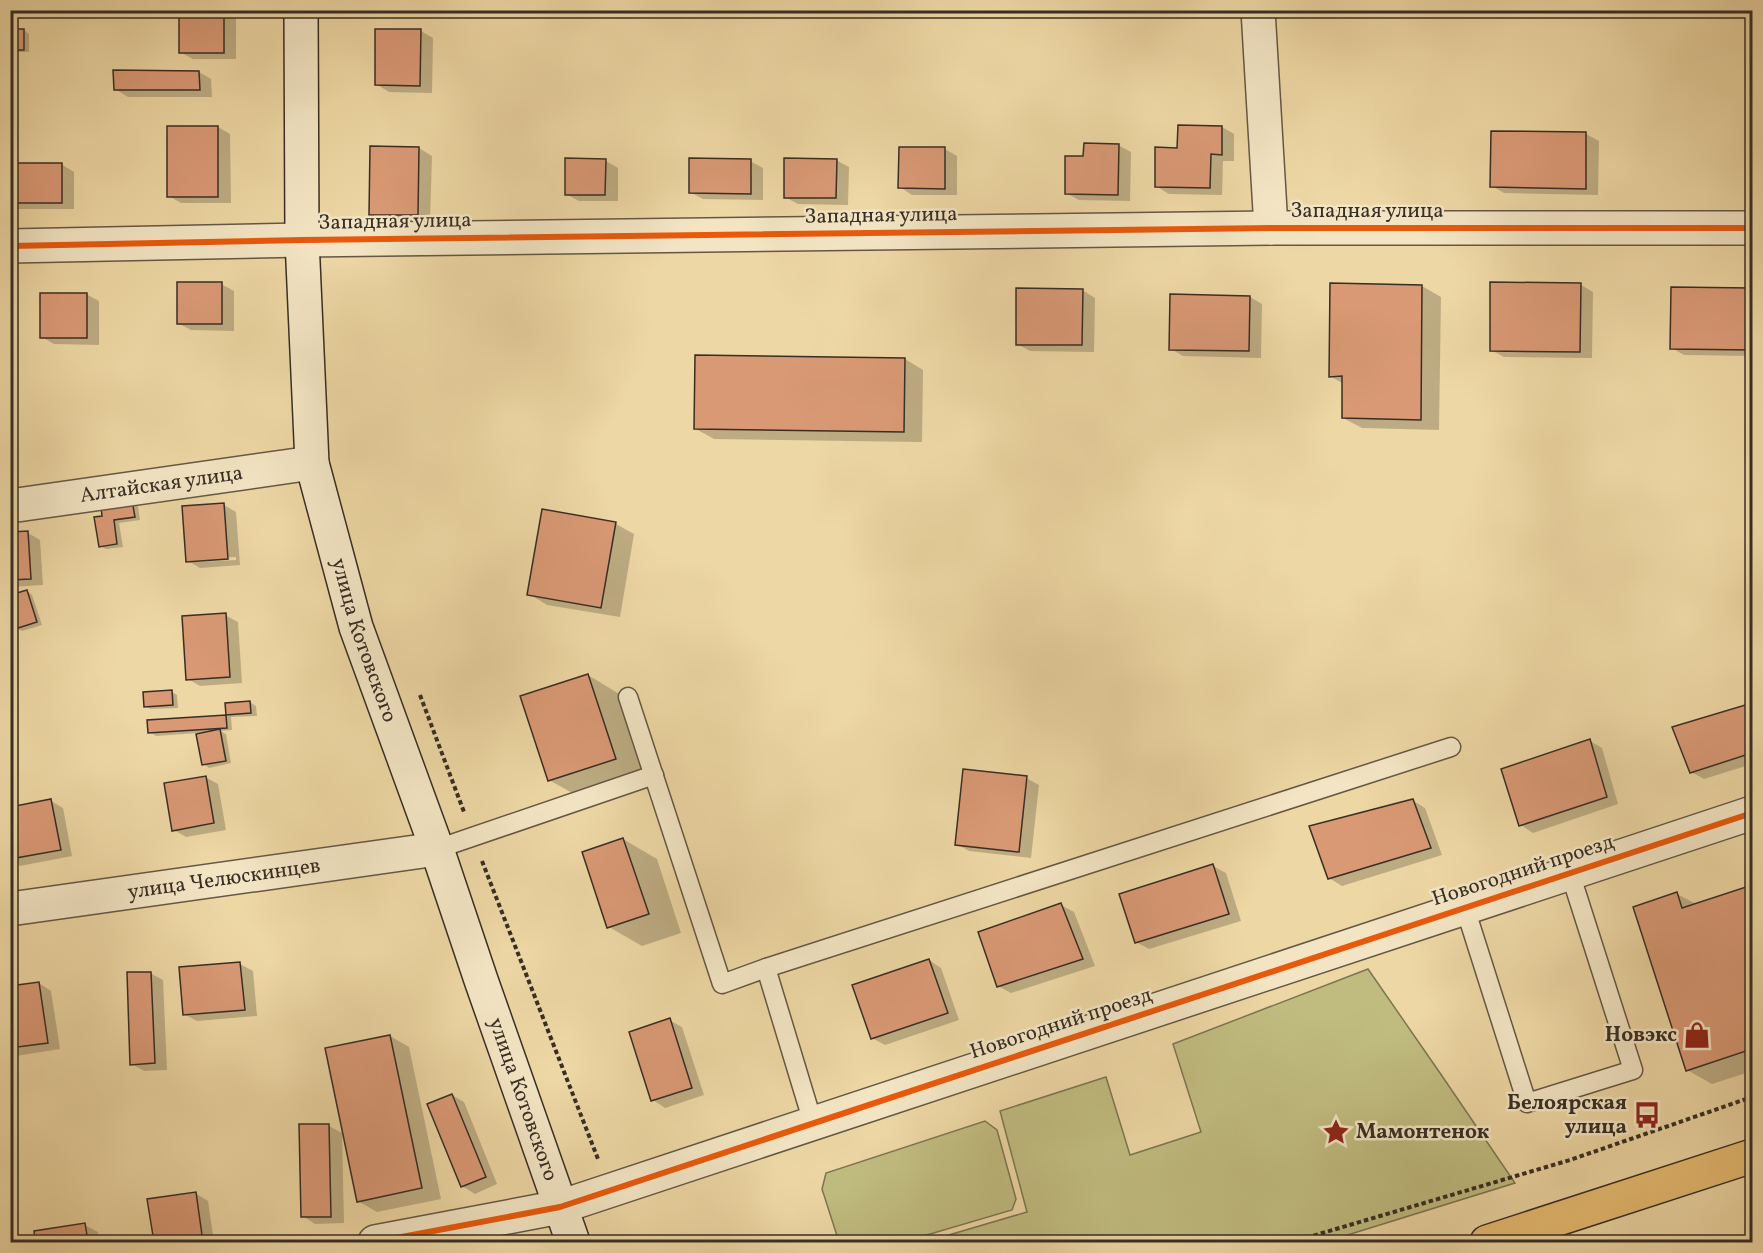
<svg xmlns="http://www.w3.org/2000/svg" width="1763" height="1253" font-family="Vollkorn,serif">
<rect width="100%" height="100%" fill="#edd7a4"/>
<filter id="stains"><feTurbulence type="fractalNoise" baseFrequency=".00333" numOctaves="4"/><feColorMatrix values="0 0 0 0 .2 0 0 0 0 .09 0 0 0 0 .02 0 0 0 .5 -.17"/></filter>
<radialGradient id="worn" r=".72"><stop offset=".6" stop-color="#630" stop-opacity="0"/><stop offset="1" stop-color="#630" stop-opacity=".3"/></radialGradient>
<g fill="#c0bc80" stroke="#7c7552" stroke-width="1.5">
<path d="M1368,969L1440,1073L1515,1183L1325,1242H925L1027,1212L1000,1111L1106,1077L1130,1155L1201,1132L1173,1044Z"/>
<path d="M985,1121L997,1130L1016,1199L1012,1210L903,1242H839L822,1189L826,1173Z"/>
</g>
<g fill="#0003" fill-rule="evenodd">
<path d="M180,10L236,11V59H193L180,52Z"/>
<path d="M10,30H24L29,34V52H10Z"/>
<path d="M421,31L433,38L432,93L389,92L376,84Z"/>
<path d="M199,72L211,79L212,97H128L115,89Z"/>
<path d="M218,127L230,134L231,203H181L169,196Z"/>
<path d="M1222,127L1234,134V161H1223L1222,195L1169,194L1156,186L1179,149Z"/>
<path d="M1492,133L1586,134L1599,141L1598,195L1504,193L1492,186Z"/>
<path d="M1118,145L1131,152L1130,201L1079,200L1066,193L1085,158Z"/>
<path d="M372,148H419L432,156L430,221H383L371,214Z"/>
<path d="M945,149L957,156V195H912L900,187Z"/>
<path d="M836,160L849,167L848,205L798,204L785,197Z"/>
<path d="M606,161L618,168V201H579L566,194Z"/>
<path d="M750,161L763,168V200L703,199L690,192Z"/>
<path d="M10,164H61L74,172V209H17L10,205Z"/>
<path d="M221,284L234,291V331L191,330L178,323Z"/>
<path d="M1331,285L1422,286L1441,297L1439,430L1362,428L1343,418L1344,384L1330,376Z"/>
<path d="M1581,285L1593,292L1592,358L1504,357L1491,350Z"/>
<path d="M1673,289H1752V356L1684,355L1672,348Z"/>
<path d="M1082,290L1095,298L1094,352L1030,351L1017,344Z"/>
<path d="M86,294L99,301V345L54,344L42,337Z"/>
<path d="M1250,297L1262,304L1261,358L1183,356L1171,349Z"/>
<path d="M905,359L923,370L922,442L714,439L696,429Z"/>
<path d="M137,499L140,520L119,523L123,547L106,549L100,546L104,517Z"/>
<path d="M224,505L236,512L240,565L200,568L188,561ZM236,557V560L198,562V559Z"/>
<path d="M544,510L616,524L634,534L620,617L547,605L529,594Z"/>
<path d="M28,533L40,540L43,585L10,587V534Z"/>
<path d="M27,591L32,595L42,625L22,631L16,628Z"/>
<path d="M225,615L238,622L242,683L200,686L188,679Z"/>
<path d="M588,675L621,695L648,778L583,799L549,780Z"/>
<path d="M172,692L177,695L178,708L151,709L145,706Z"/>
<path d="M250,702L256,706L257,716L231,717L232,730L220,731L226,734L231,763L209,768L204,764L198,733L156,736L150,732L149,722L227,716V704Z"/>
<path d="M1752,705V764L1704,779L1691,772L1674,728Z"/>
<path d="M1590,741L1602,748L1618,804L1533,833L1521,825Z"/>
<path d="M205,777L218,784L226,830L186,837L174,830Z"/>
<path d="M1026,778L1039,785L1031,858L969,851L957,844Z"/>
<path d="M1412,800L1425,808L1442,855L1342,886L1329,878Z"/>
<path d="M51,801L63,808L72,856L20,866L10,860V808Z"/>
<path d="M623,839L657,859L681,933L642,946L609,927Z"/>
<path d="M1213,866L1226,873L1241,921L1149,949L1136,942Z"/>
<path d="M1752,886V1071L1712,1084L1687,1070L1677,894L1696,904Z"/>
<path d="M1061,905L1074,912L1095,966L1011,993L998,986Z"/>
<path d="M929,960L941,968L959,1020L885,1045L872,1038Z"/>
<path d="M240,964L253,971L257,1016L197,1021L184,1014Z"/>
<path d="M150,973L163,980L167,1070L144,1071L132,1064Z"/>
<path d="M39,983L51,991L60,1049L16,1056L10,1052V988Z"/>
<path d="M669,1020L682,1027L704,1095L665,1108L653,1100Z"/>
<path d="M390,1036L409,1047L441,1199L377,1212L358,1201Z"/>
<path d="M452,1095L464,1102L497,1184L475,1194L462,1186Z"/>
<path d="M301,1126H329L342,1133L344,1223L315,1224L303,1216Z"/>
<path d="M195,1193L208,1201L214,1242L155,1241Z"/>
<path d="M85,1225L98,1232L99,1242H37L35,1232Z"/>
</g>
<g fill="#d99975" stroke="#372e25" stroke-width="1.5">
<rect x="179" y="10" width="45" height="43"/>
<rect x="10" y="29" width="14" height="21"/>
<path d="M375,29H421L420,86L375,85Z"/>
<path d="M113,70L199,71L200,90H114Z"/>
<path d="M1178,125L1222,126V155L1211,154L1210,188L1155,187V147L1177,148Z"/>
<rect x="167" y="126" width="51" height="71"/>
<path d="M1491,131L1586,132V189L1490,187Z"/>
<path d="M1084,143L1119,144L1118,195L1065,194V156H1083Z"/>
<path d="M370,146L419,147L418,215H369Z"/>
<path d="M899,147H945V189L898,188Z"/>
<path d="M565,158L606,159L605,195H565Z"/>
<path d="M689,158L751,159V194L689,193Z"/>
<path d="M784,158L837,159L836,198H784Z"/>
<rect x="10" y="163" width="52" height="40"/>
<rect x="177" y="282" width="45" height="42"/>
<path d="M1490,282L1581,283L1580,352L1490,351Z"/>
<path d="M1330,283L1422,285L1421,420L1342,418V376L1329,377Z"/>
<path d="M1671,287L1752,288V350L1670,349Z"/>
<path d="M1016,288L1083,289L1082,345H1016Z"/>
<rect x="40" y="293" width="47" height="45"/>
<path d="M1170,294L1250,296L1249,351L1169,350Z"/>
<path d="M695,355L905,358L904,432L694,429Z"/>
<path d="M131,495L135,517L114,520L117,544L99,547L94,517L102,516L100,499Z"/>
<path d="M224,503L228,559L186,562L182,506Z"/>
<path d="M542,509L616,522L601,608L527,595Z"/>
<path d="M28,531L31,579L10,580V532Z"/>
<path d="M27,590L37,622L15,629L10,615V595Z"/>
<path d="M226,613L230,677L186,680L182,616Z"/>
<path d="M588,674L616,759L548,781L520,696Z"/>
<path d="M172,690L173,705L144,707L143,692Z"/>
<path d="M250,701L251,713L226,715L225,703Z"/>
<path d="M1752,703V753L1690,773L1672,727Z"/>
<path d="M226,715L227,728L148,733L147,720Z"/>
<path d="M220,729L226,761L202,765L196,734Z"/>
<path d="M1590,739L1607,797L1519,826L1501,769Z"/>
<path d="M963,769L1027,776L1019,852L955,845Z"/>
<path d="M206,776L214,823L172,831L164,783Z"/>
<path d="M51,799L61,850L10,859V807Z"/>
<path d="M1413,799L1431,848L1328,879L1309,826Z"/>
<path d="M623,838L649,914L607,928L582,852Z"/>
<path d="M1213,864L1229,914L1135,943L1119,894Z"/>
<path d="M1752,885V1049L1686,1071L1633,907L1677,892L1682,908Z"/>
<path d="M1061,903L1083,959L997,987L978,932Z"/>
<path d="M929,959L948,1013L871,1039L852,985Z"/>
<path d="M240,962L245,1010L183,1015L179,967Z"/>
<path d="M127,972H151L155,1063L130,1065Z"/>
<path d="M39,982L48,1043L10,1048V986Z"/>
<path d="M670,1018L692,1088L651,1101L629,1032Z"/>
<path d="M390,1035L422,1188L357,1202L325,1048Z"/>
<path d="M452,1094L486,1177L461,1187L427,1104Z"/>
<path d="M299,1124H329L331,1217H301Z"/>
<path d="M196,1192L202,1235L154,1242L147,1199Z"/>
<path d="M85,1223L88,1242H35L34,1231Z"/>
</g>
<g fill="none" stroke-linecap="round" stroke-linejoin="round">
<defs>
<g id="lane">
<path d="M628,697L722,984L766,968"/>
<path d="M437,849L654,775"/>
<path d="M1465,908L1527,1103L1633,1070L1570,873"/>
<path d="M813,1123L766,968L1451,747"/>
</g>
<g id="street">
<path d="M1258,10L1271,228"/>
<path d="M10,246L302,240L1271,228H1752"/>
<path id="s1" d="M10,506L312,463"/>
<path id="s2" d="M10,909L437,849"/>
<path d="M375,1242L560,1207L1752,813"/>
</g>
<g id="secondary">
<path id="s3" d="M301,10L302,240L312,463L356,627L437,849L481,980L573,1242"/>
</g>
<path id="primary" d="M1487,1242L1752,1156"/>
</defs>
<use href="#lane" stroke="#645845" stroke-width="21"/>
<use href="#street" stroke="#645845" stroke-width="36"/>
<use href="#secondary" stroke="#372e25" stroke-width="36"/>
<use href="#primary" stroke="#372e25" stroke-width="36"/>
<g stroke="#372e25" stroke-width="4" stroke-dasharray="4.5 3" stroke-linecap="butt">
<path d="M420,695L464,812"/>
<path d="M482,861L598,1159"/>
<path d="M1292,1242L1570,1160L1752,1097"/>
<path d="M1738,1242L1752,1238"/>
</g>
<use href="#lane" stroke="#f3e5c4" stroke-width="18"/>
<use href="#street" stroke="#f3e5c4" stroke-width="33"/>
<use href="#secondary" stroke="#f3e5c4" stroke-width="33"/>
<use href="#primary" stroke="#e6bc72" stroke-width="33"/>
<defs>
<g id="cycleway">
<path d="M10,246L302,240L1271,228H1752"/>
<path d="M375,1242L560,1207L1752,813"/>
</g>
</defs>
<use href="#cycleway" stroke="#f3e5c4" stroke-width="10"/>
<use href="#cycleway" stroke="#e8590c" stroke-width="6"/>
</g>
<defs>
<symbol id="shop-bare" viewBox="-9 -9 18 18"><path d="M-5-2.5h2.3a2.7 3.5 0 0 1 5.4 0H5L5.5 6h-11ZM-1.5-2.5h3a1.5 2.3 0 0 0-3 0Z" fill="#8f2418" stroke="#f3e5c4" stroke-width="2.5" paint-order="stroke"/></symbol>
<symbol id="bus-bare" viewBox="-9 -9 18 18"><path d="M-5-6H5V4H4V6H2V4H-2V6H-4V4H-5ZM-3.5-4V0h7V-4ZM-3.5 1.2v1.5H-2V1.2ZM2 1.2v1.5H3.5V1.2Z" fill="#8f2418" stroke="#f3e5c4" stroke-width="2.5" paint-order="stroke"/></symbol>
<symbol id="sight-bare" viewBox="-9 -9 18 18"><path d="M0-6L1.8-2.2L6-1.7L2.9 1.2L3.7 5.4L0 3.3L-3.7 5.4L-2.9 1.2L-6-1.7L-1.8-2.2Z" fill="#8f2418" stroke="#f3e5c4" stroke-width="2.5" paint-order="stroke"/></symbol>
</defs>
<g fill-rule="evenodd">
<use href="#shop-bare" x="1678" y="1016" width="38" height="38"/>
<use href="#bus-bare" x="1628" y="1096" width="38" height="38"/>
<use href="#sight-bare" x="1317" y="1113" width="38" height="38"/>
</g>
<g text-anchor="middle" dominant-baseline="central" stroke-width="5" stroke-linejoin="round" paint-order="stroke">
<g font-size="21" fill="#372e25" stroke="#f3e5c4">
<text x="1367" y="211">Западная улица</text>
<text transform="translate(881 216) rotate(-1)">Западная улица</text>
<text transform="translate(395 222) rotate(-1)">Западная улица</text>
<text stroke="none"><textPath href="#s1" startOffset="153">Алтайская улица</textPath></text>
<text stroke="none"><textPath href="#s3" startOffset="638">улица Котовского</textPath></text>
<text transform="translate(1523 871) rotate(-18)">Новогодний проезд</text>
<text stroke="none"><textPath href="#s2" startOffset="216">улица Челюскинцев</textPath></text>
<text transform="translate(1061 1024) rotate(-18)">Новогодний проезд</text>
<text stroke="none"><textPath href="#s3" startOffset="1124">улица Котовского</textPath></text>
</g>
<g font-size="21" font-weight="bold" fill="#372e25" stroke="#f3e5c4" text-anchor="end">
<text x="1677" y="1035">Новэкс</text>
<text x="1627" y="1103">Белоярская<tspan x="1627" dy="24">улица</tspan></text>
<text x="1356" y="1132" text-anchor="start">Мамонтенок</text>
</g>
</g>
<rect width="1763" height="1253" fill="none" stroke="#edd7a4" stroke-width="36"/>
<rect x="12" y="12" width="1739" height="1229" fill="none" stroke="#372e25" stroke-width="3"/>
<rect x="18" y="18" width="1727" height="1217" fill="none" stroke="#372e25" stroke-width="1.5"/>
<rect width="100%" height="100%" filter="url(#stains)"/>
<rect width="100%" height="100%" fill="url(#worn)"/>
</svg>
